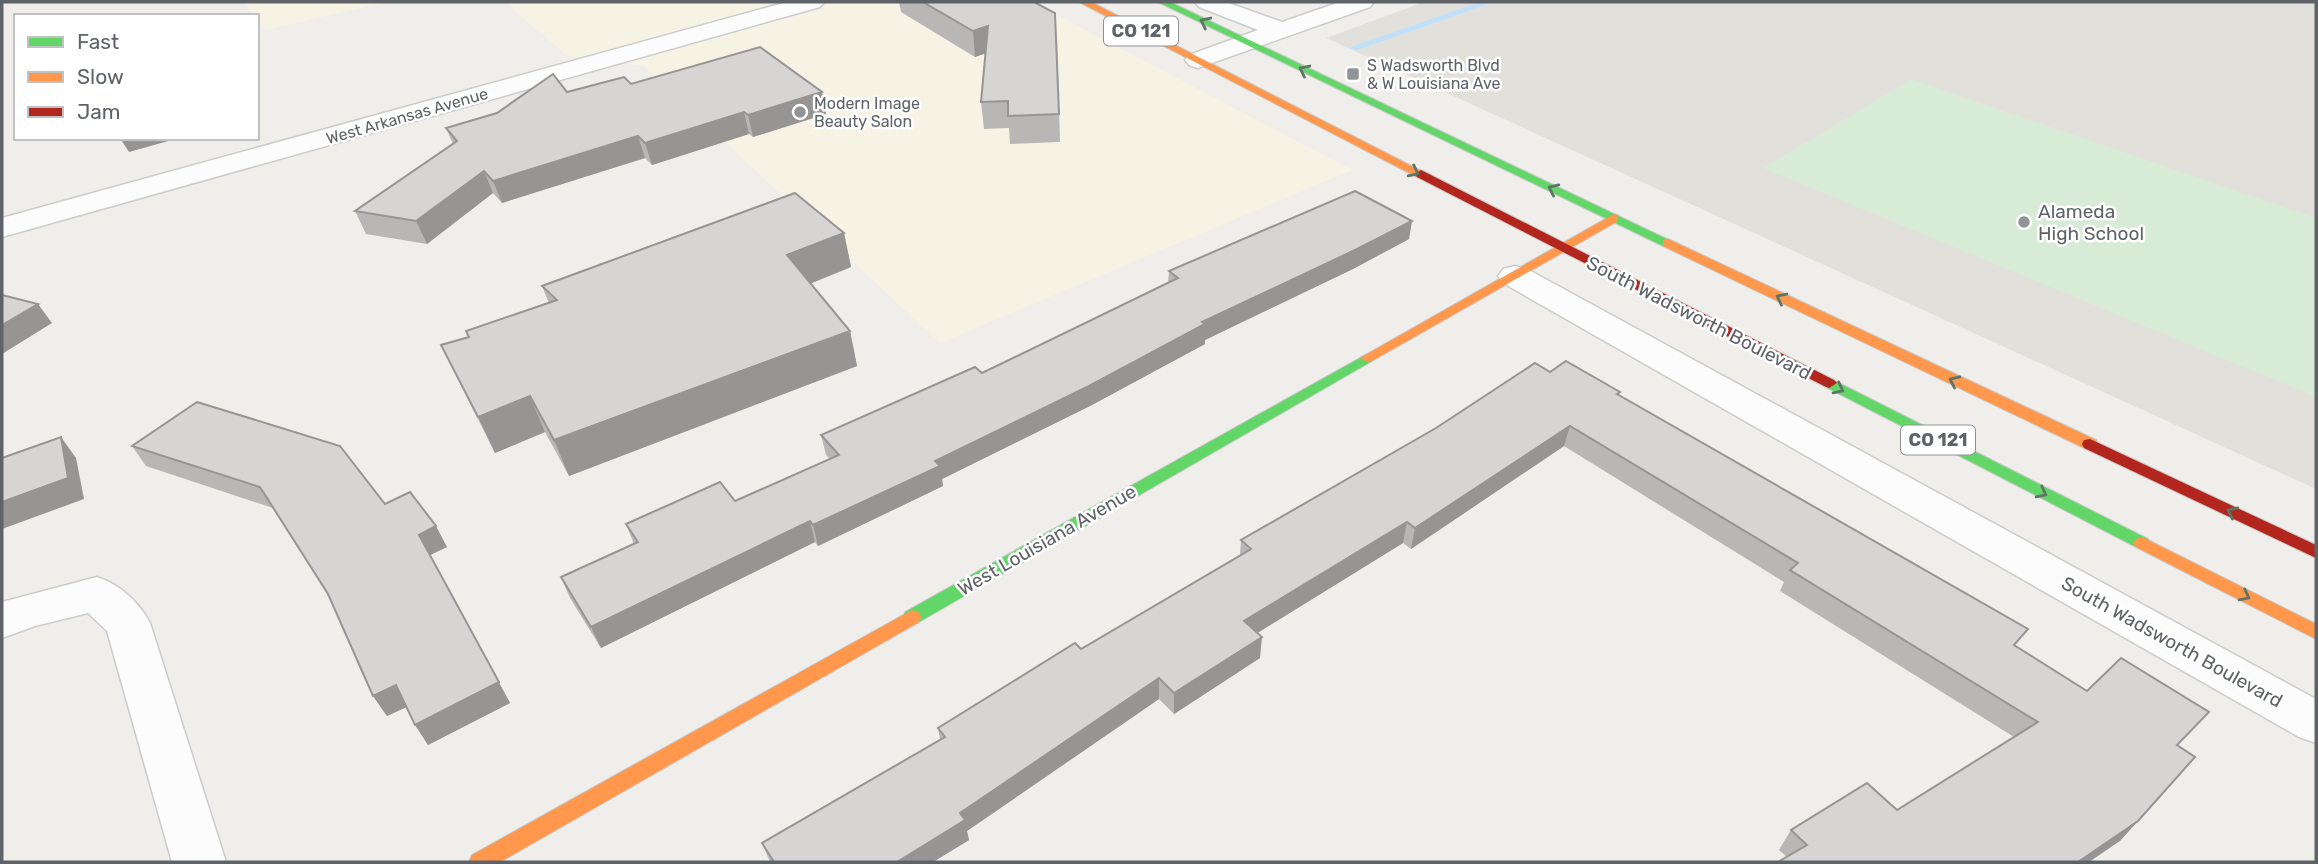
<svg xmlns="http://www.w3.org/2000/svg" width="2318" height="864" font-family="Rubik,sans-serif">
<rect width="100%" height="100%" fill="#efeeea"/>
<g fill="#f7f3e4">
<path d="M245,2H387L265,30Z"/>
<path d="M505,2H1032L1352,170L940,343L644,66L567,56Z"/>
</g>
<path fill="#e2e0da" d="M1424,2H2316V489L1326,38Z"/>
<path fill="#d8ebd6" d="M1911,79L2316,218V397L1763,168Z"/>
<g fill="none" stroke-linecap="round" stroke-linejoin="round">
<path fill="#bfe0f9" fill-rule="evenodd" d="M1480,2H1494L1357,50L1348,48Z"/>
<defs>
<g id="street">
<path d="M787,2H824L820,7L2,237V218Z"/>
<path d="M1195,2H1226L1282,22L1340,2H1374L1370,7L1198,68L1189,65L1185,60L1189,55L1258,30L1199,7Z"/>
<path d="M1515,266L1527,269L2316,699V743L2299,737L1503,283L1498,276L1503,269Z"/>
<path d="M97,577C119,584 139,602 150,623L226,862H172L107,631L88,613L35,626L2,638V602Z"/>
</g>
<g id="fast">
<path d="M1158,2H1170L1675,243L1673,246H1663Z"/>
<path d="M1367,354L1374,358L1372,361L919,622L912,624L905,622L903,617L905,612Z"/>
<path d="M1829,378L2148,539L2151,543L2148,547H2136L1824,386L1821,383L1824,380Z"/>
</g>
<g id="slow">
<path d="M1079,2H1091L1427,174L1425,177H1417Z"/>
<path d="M1614,214L1618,215V221L1372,361L1367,362L1360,358Z"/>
<path d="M1668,239L2096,440L2098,444L2096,448H2084L1663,246V240Z"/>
<path d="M2142,537L2316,624V639L2136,547L2133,543L2136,539Z"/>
<path d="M912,610L919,612L921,617L919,622L500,862H469L472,855Z"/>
</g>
<g id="jam">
<path d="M1421,170L1834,380L1837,383L1829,388L1824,386L1417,177L1415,174Z"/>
<path d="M2090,439L2316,545V558L2084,448L2082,444L2084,440Z"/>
</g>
</defs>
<use href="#street" stroke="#cbcccc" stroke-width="3"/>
<use href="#fast" stroke="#cacacb" stroke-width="2"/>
<use href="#slow" stroke="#cacacb" stroke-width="2"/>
<use href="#jam" stroke="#cacacb" stroke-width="2"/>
<use href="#street" fill="#fdfcfc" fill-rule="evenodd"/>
<use href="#fast" fill="#63d668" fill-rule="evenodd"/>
<use href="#slow" fill="#ff974d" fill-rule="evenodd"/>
<use href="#jam" fill="#b3261e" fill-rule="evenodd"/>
</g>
<g fill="#b8b7b5">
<path d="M899,2H1034L1057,38L1060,142L1010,144L1009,128L984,129L981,102L985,53L975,57L901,12Z"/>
<path d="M631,84L822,92L826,114L753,137L749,134L652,165L645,158L502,203L493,193L427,244L366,234L355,211L453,144L446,128Z"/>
<path d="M844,233L851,267L810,284L850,331L857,366L569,476L545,432L495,453L441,345L469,337L549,303L542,286Z"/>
<path d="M1409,239L1353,269L1205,340V344L1090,406L942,479L943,486L818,546L815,542L601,648L570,598L561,577L634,544L626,524L735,501L830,459L826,455L821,435L982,373L1168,283L1169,271Z"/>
<path d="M1550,372L1620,392L1619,395L2087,691L2178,746L2120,841L1787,857L1779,850L1791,830L1897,810L2014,737L1780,591L1784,582L1564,446L1411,549L1403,543L1257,633L1260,658L1174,714L1159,699L967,831L969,840L933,862H770L762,843L940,739L938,728L1081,649L1240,555L1241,540Z"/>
<path d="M132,446L385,504L447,547L430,555L510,703L428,745L406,707L387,716L373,696L328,594L273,508L146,466Z"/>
</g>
<g fill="#969594">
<path d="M988,26L990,52L975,57L973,31Z"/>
<path d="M822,92L826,114L753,137L748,115Z"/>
<path d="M744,112L749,134L652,165L645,143Z"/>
<path d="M638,136L645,158L502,203L493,181Z"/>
<path d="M120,138H171L172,140L129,152Z"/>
<path d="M484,171L493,193L427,244L416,221Z"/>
<path d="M1412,221L1409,239L1353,269L1205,340V344L1090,406L942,479L943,486L818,546L813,525L935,461L1202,322Z"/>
<path d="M844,233L851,267L794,290L787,255Z"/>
<path d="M38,304L52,323L2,354V325Z"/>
<path d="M850,331L857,366L569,476L554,440Z"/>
<path d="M530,396L545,432L495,453L478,417Z"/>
<path d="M1570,426L1564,446L1411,549L1415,528Z"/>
<path d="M61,437L76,458L84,499L2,529V502Z"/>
<path d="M810,521L815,542L601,648L591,627Z"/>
<path d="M1407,522L1403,543L1243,642L1244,621Z"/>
<path d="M436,526L447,547L430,555L510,703L428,745L415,725L419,535Z"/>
<path d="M1262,637L1260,658L1174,714V693Z"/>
<path d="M1159,678V699L967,831L969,840L933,862H897L960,813Z"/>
<path d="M396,685L409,706L387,716L373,696Z"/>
<path d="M2138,821L2120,841L2089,862H2078Z"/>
</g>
<g fill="#d6d5d3" stroke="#969594" stroke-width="2">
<path d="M923,2H1034L1055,13L1059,114L1008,116V101L981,102L988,26L973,31Z"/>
<path d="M760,47L822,92L748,115L744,112L645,143L638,136L493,181L484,171L416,221L355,211L457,141L446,128L497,113L553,74L567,92L624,77L631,84Z"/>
<path d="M1355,191L1412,221L1355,250L1202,322L1205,324L1089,386L935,461L940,466L813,525L810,521L591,627L561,577L638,542L626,524L720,482L735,501L839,455L821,435L975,367L982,373L1178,278L1169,271Z"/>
<path d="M795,193L844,233L787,255L850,331L554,440L530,396L478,417L441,345L469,337L466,331L557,300L542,286Z"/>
<path d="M2,295L38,304L2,325Z"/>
<path d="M1566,361L1620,392L1617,394L2028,629L2014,645L2087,691L2121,658L2209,712L2177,745L2195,757L2138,821L2078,862H1778L1807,845L1791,830L1867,783L1897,810L2038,722L1790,570L1798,563L1570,426L1415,528L1407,522L1244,621L1262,637L1174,693L1159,678L960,813L965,820L897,862H774L762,843L945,737L938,728L1075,643L1081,649L1251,549L1241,540L1436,428L1535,363L1550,372Z"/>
<path d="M197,402L340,446L385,504L410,492L436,526L419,535L499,682L415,725L396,685L373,696L328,594L260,487L132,446Z"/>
<path d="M61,437L68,478L2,502V458Z"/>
</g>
<defs><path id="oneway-chevron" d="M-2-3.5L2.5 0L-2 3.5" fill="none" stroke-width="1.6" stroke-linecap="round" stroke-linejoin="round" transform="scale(1.75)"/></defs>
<g stroke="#607468">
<use href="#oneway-chevron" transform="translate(1205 22) rotate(-154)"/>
<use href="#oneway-chevron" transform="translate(1304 70) rotate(-154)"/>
<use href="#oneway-chevron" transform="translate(1414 172) rotate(27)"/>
<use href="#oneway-chevron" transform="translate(1553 189) rotate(-155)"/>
<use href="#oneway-chevron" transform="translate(1781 298) rotate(-154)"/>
<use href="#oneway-chevron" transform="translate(1954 381) rotate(-155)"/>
<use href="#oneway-chevron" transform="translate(1839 389) rotate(27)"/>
<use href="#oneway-chevron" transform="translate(2042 493) rotate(27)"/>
<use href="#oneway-chevron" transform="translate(2232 512) rotate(-155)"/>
<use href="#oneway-chevron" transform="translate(2245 596) rotate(27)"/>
</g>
<g fill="#919496" stroke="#fff" stroke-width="2.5">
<rect x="1346" y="67" width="14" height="14" rx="3.5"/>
<circle cx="800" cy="112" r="7"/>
<circle cx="2024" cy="222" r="7"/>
</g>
<g text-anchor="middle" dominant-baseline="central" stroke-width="5" stroke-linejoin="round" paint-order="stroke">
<g font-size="16" fill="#5f6368" stroke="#fff" text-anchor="start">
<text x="1367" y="65">S Wadsworth Blvd<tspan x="1367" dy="18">&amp; W Louisiana Ave</tspan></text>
<text x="814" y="103">Modern Image<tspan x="814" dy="18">Beauty Salon</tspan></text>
</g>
<g font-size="16" fill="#5f6368" stroke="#fff">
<text transform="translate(407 116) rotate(-16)">West Arkansas Avenue</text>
</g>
<g fill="#fff" stroke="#8f9295" stroke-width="2">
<rect x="1104" y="16.5" width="74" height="29" rx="5"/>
<rect x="1901" y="425.5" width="74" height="29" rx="5"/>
</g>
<g font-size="18" font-weight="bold" fill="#5f6368">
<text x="1141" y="31">CO 121</text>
<text x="1938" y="440">CO 121</text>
</g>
<g font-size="19" fill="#5f6368" stroke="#fff" text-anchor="start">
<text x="2038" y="211">Alameda<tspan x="2038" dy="22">High School</tspan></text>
</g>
<g font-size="19" fill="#5f6368" stroke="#fff">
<text transform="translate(1699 318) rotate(27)">South Wadsworth Boulevard</text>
<text transform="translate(1047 540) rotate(-30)">West Louisiana Avenue</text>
<text transform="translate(2172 642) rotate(29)">South Wadsworth Boulevard</text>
</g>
</g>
<rect width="2318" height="864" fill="none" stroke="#5f6368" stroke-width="7"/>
<rect x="14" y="14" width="245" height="126" fill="#ffffff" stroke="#bfc1c3" stroke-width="2"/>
<rect x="28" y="37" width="35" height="10" fill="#63d668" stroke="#bfc1c3" stroke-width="2"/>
<text x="77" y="49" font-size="21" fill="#5f6368">Fast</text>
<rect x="28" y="72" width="35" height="10" fill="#ff974d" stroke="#bfc1c3" stroke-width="2"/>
<text x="77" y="84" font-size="21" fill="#5f6368">Slow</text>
<rect x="28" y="107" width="35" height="10" fill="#b3261e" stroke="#bfc1c3" stroke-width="2"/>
<text x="77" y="119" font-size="21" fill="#5f6368">Jam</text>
</svg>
